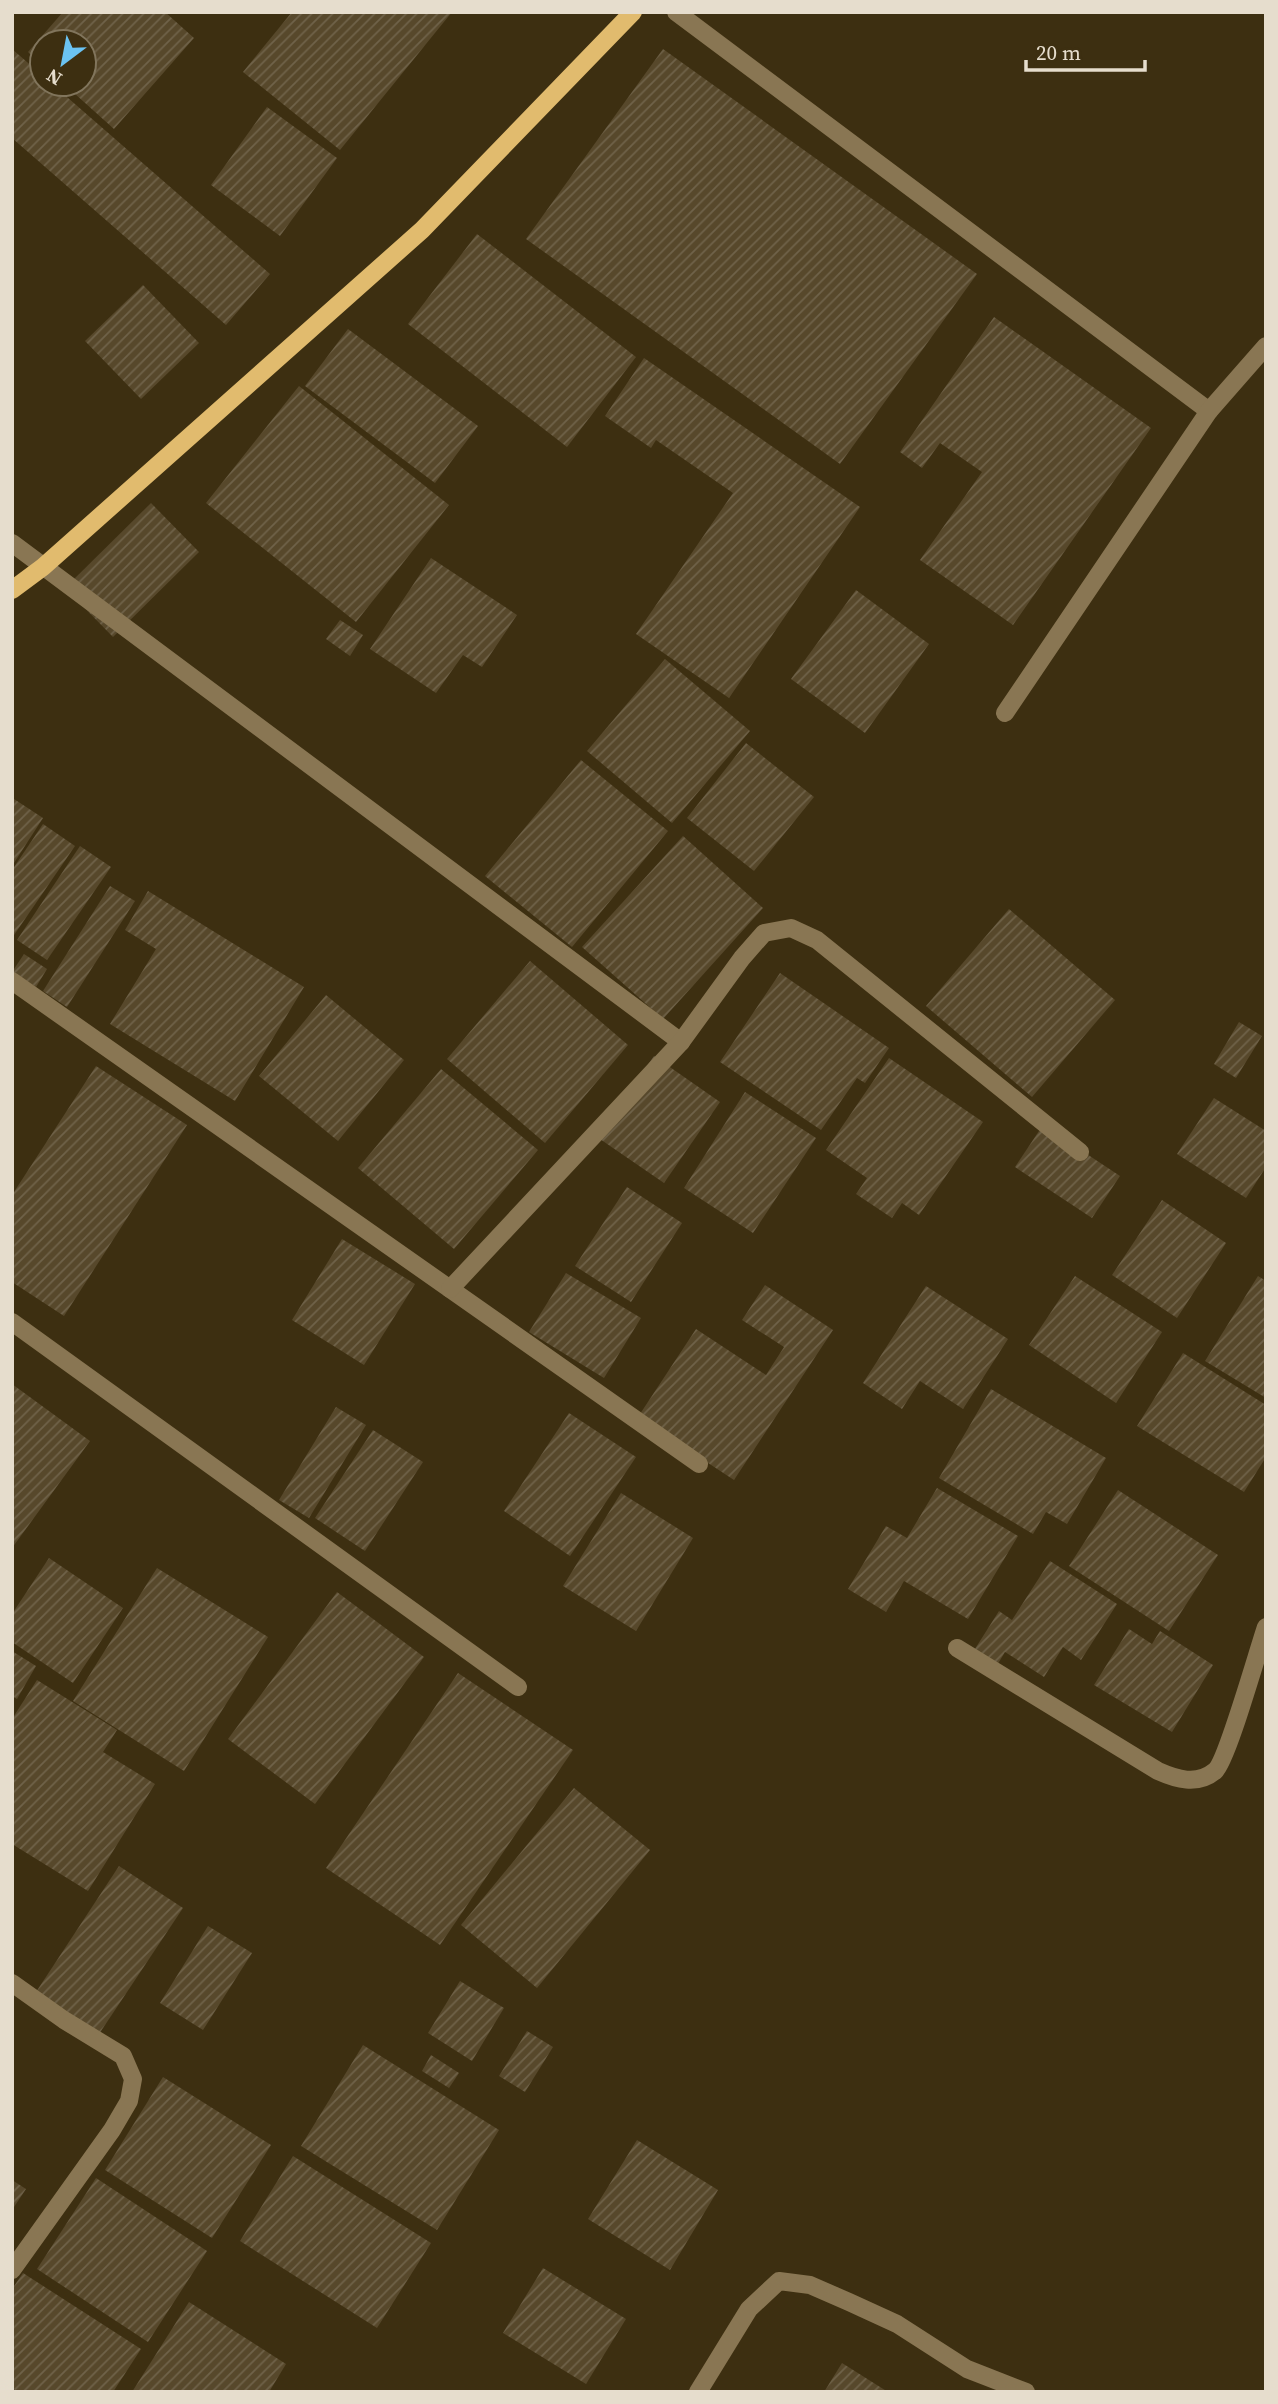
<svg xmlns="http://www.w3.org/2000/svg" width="1278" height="2404" font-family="'Source Serif 4',serif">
<defs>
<pattern id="building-hatch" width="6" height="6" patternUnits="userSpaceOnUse" patternTransform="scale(1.75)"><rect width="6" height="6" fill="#57482b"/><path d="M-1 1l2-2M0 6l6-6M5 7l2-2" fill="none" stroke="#6f6249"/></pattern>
</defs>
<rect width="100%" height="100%" fill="#3d2f11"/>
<g fill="url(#building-hatch)">
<path d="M63,12H165L194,38L114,129L64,84H84V42H42V65L28,52Z"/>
<path d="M292,12H452L340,150L243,72Z"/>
<path d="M12,49L42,75V84H52L270,274L226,325L12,138Z"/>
<path d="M663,49L977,274L840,464L526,239Z"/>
<path d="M267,107L337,158L280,236L211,185Z"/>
<path d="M477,234L636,357L567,447L408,324Z"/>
<path d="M143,285L199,343L141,399L85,341Z"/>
<path d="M994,317L1151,428L1013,625L920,560L982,472L940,443L922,468L900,452Z"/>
<path d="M348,329L478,426L435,483L305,386Z"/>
<path d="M644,358L860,507L729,698L636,634L733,493L656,440L651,448L605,416Z"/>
<path d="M299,386L449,505L356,622L206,503Z"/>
<path d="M151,503L199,552L113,637L65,588Z"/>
<path d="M431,558L517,615L482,667L463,655L436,693L370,649Z"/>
<path d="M856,590L929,644L865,733L791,679Z"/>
<path d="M340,620L363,635L350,656L326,639Z"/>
<path d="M665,659L750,731L672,823L587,751Z"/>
<path d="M746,743L814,797L754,871L687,818Z"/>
<path d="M581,760L668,831L572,947L485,876Z"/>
<path d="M14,799L43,818L12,866V802Z"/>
<path d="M43,824L75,846L12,938V870Z"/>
<path d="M683,836L763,908L663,1019L582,947Z"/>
<path d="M80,846L111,867L47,960L17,940Z"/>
<path d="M110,886L135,901L67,1007L43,991Z"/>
<path d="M148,891L304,987L235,1101L110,1024L156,949L125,930Z"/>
<path d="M1009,909L1115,1000L1032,1097L926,1006Z"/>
<path d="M24,954L47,969L36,987L12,972Z"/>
<path d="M530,961L628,1045L545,1143L447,1059Z"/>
<path d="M780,973L889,1048L865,1083L857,1078L821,1130L720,1062Z"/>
<path d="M326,995L404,1060L338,1141L259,1076Z"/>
<path d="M1239,1022L1262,1036L1236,1078L1214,1064Z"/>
<path d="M654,1056L720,1102L664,1183L597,1137Z"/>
<path d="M889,1058L983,1122L919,1215L902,1203L892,1218L856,1194L867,1178L826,1150Z"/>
<path d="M96,1066L187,1125L64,1316L12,1282V1195Z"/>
<path d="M441,1069L538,1150L454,1249L358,1168Z"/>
<path d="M745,1092L816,1138L753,1233L684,1188Z"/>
<path d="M1214,1098L1266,1131V1167L1246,1198L1177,1154Z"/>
<path d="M1043,1125L1120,1176L1092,1218L1015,1167Z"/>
<path d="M627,1187L682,1223L631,1302L575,1266Z"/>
<path d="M1162,1200L1226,1243L1177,1318L1112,1275Z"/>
<path d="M342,1239L415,1284L364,1365L292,1320Z"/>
<path d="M566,1273L641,1318L604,1378L529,1332Z"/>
<path d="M1075,1276L1162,1332L1116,1403L1029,1345Z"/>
<path d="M1258,1276L1266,1281V1398L1205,1361Z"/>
<path d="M765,1285L833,1330L734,1480L638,1417L696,1329L766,1375L784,1347L742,1320Z"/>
<path d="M926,1286L1008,1339L963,1409L920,1381L902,1409L863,1383Z"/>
<path d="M1183,1353L1266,1405V1457L1244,1492L1137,1426Z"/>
<path d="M12,1384L90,1441L12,1548Z"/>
<path d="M991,1389L1106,1458L1067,1524L1046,1512L1033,1534L939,1478Z"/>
<path d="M336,1407L366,1425L309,1518L279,1500Z"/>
<path d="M569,1413L636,1457L570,1556L504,1511Z"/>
<path d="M373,1430L423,1462L365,1551L315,1518Z"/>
<path d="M937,1488L1018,1536L968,1619L904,1581L886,1612L848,1589L886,1526L907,1538Z"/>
<path d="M1118,1490L1218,1555L1169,1631L1069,1566Z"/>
<path d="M621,1493L693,1538L636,1631L563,1586Z"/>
<path d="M49,1558L123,1608L73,1683L12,1642V1614Z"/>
<path d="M1050,1561L1117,1604L1081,1660L1063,1647L1044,1677L1005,1652L996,1667L973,1652L999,1611L1012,1620Z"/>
<path d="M157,1568L268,1637L184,1771L73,1701Z"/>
<path d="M337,1592L424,1657L315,1804L228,1739Z"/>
<path d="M1129,1629L1152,1644L1160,1631L1213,1665L1172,1732L1094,1685Z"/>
<path d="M12,1651L36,1666L17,1699L12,1696Z"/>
<path d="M458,1673L573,1750L440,1945L326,1868Z"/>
<path d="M37,1680L117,1730L103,1752L155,1784L88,1891L12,1844V1719Z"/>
<path d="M574,1788L650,1850L537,1988L461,1925Z"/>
<path d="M119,1866L183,1908L99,2034L36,1992Z"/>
<path d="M208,1926L252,1953L203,2030L160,2003Z"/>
<path d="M460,1981L504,2008L472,2061L428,2033Z"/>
<path d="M527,2031L553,2047L525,2092L499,2076Z"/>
<path d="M363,2045L499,2130L437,2230L301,2146Z"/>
<path d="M431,2055L459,2073L449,2088L422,2071Z"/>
<path d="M163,2077L271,2145L212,2238L105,2170Z"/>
<path d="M637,2140L718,2190L670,2270L588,2219Z"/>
<path d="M293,2156L431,2243L377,2328L240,2241Z"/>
<path d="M96,2178L207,2251L148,2342L37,2269Z"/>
<path d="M12,2180L26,2189L12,2210Z"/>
<path d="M543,2268L626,2319L586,2384L503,2333Z"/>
<path d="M23,2273L141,2349L113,2392H18L12,2388V2289Z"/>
<path d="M189,2302L286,2364L269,2392H132Z"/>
<path d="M842,2363L888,2392H824Z"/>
</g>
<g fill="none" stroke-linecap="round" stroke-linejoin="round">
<g stroke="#897653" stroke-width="18">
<path d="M676,12L1209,411"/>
<path d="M12,543L681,1042"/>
<path d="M1005,713L1209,411L1266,346"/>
<path d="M12,981L699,1464"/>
<path d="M450,1289L681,1042L742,958L764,933L791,928L817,940L1080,1152"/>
<path d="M12,1322L518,1687"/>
<path d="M957,1648L1158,1771C1176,1779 1197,1786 1215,1771C1227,1761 1258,1650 1266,1627"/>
<path d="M12,1983L64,2020L123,2056L133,2079L129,2101L112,2130L12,2270"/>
<path d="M698,2392L749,2309L779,2281L810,2285L849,2302L897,2324L967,2369L1026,2392"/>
</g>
<path stroke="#e1bb6e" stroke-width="18" d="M12,590L43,567L422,230L633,12"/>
</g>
<rect width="1278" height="2404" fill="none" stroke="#e6ddcd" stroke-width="28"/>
<g transform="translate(63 63) rotate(212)"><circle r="33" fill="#3d2f11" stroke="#81755c" stroke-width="2"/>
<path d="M0-5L12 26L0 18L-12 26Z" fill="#6bc3f2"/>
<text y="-10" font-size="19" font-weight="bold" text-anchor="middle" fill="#e6ddcd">N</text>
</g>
<path d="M1026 60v10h119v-10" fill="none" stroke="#e6ddcd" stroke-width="3.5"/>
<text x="1036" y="60" font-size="21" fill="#e6ddcd" stroke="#3d2f11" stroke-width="5" paint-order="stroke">20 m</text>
</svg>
